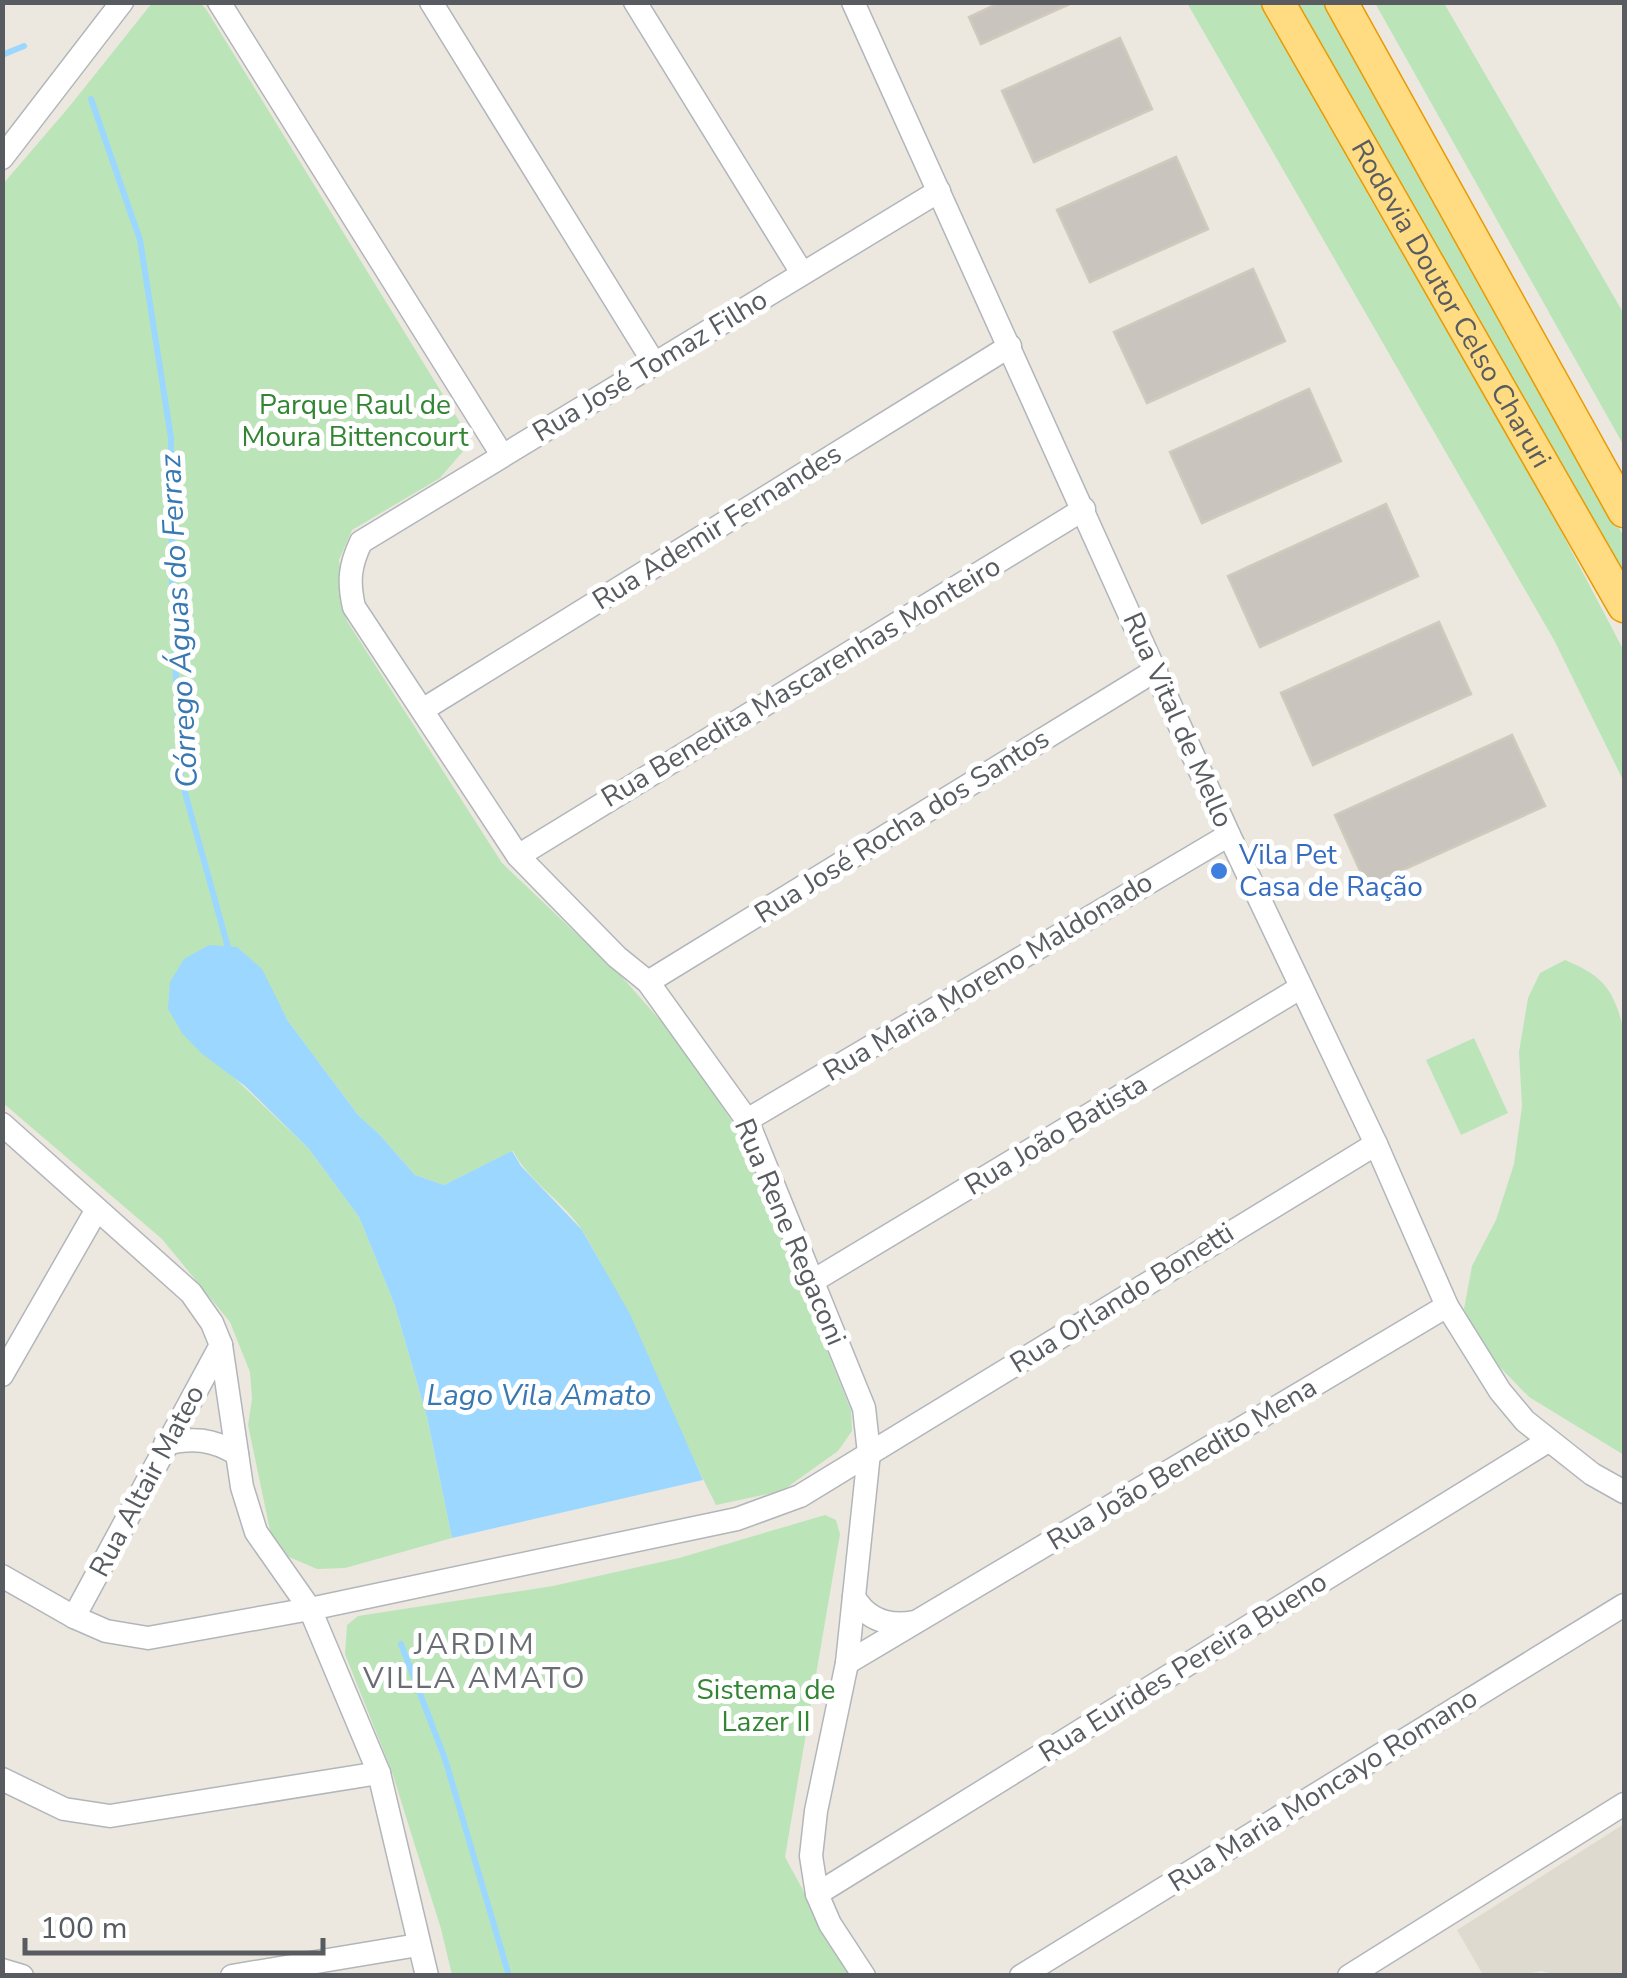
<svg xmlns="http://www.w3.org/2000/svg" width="1627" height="1978" font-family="'Nunito Sans',sans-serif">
<rect width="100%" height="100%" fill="#ece8df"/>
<path fill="#dedad0" d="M1624,1824V1973L1618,1976H1562L1541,1971L1521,1975H1483L1457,1930Z"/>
<g fill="#bbe5b9">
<path d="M152,3H200L206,9L461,424L465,449L440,478L352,530L339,560L347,621L502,863L622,977L683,1046L739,1132L851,1410L852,1431L838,1451L782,1491L716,1505C670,1415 635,1320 584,1233C565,1202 530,1183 513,1151L444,1185L415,1175L380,1135L358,1115L288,1021L275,997L224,1068L309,1149L359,1217L394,1303L427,1417L452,1538L345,1568L317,1569L289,1557L271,1535L248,1425L252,1399L250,1372L230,1322L162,1239L3,1103V184L69,107Z"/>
<path d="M1187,3H1263L1561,531L1624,651V782L1554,640Z"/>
<path d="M1296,3H1327L1518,340L1624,537V583Z"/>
<path d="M1375,3H1444L1624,314V446Z"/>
<path d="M1565,960C1604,976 1614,990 1624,1031V1455L1529,1397L1491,1358L1475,1335L1464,1309L1472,1266L1496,1220L1514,1164L1522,1106L1519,1052L1528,998L1540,973Z"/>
<path d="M1474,1038L1508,1113L1461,1135L1426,1060Z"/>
<path d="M825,1515L836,1520L840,1534L785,1857L849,1975H452L441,1929L392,1772L345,1654L347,1625L358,1616L553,1586L679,1558Z"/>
</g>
<path fill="#9bd7ff" d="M209,945L237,947L262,969L288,1021L358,1115L380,1135L415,1175L444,1185L512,1151L521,1166L582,1230L630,1314L703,1480L452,1538L427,1417L394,1303L359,1217L309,1149L245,1086L201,1053L182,1033L168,1009L170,982L184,959Z"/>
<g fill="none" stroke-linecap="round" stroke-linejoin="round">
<g stroke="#9bd7ff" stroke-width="6">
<path d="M2,55L24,46"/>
<path d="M91,99L140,240L171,438L172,596L181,778L229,951"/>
<path d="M401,1644L445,1759L509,1976"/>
</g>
</g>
<g fill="#c9c5be" stroke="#d0cabd" stroke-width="2.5">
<path d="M1001,2H1074L981,44L969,17Z"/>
<path d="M1120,38L1152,109L1034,162L1002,91Z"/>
<path d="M1176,157L1208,229L1090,282L1057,210Z"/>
<path d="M1253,269L1285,341L1147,403L1114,332Z"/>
<path d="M1309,389L1341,461L1202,523L1170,452Z"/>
<path d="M1386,504L1418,576L1260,647L1228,576Z"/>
<path d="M1439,622L1471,694L1313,765L1281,693Z"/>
<path d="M1512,735L1545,806L1367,886L1335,815Z"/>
</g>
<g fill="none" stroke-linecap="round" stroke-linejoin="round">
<defs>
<g id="minor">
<path d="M219,2L502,455"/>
<path d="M431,2L654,363"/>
<path d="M635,2L802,273"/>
<path d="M853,2L1229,835L1376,1144L1447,1306L1500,1391L1525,1421L1592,1474L1624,1492"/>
<path d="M2,158L122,2"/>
<path d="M424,709L1010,346"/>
<path d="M518,856L1084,509"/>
<path d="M648,982L1156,670"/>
<path d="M747,1120L1229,835"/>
<path d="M2,1124L191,1293L212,1323L221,1345L242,1487L256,1532L310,1609L379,1773L427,1976"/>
<path d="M813,1281L1300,988"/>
<path d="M2,1375L96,1211"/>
<path d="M165,1444C192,1437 213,1439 237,1454"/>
<path d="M2,1576L74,1617L106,1631L148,1638L310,1609L737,1519L800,1496L1376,1144"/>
<path d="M854,1597C867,1620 890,1627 915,1622"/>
<path d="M74,1617L221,1345"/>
<path d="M847,1663L1447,1306"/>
<path d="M2,1779L64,1809L110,1816L379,1773"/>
<path d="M817,1894L1548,1441"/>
<path d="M2,1970L22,1976"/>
<path d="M232,1976L418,1945"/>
<path d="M864,1976L830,1924L817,1894L811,1856L816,1811L847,1663L869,1453L864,1408L747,1120L648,982L617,957L518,856L354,607C348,581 350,565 361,542L939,191"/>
<path d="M1021,1976L1624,1605"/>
<path d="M1349,1976L1624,1804"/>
</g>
<g id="highway">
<path id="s1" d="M1278,2L1624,606"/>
<path d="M1341,2L1624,511"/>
</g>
</defs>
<use href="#minor" stroke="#b2b6bb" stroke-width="25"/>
<use href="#highway" stroke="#ea9a00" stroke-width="35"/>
<use href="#minor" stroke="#fff" stroke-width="22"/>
<use href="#highway" stroke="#ffdb82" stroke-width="32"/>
</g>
<circle fill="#3f7fe0" stroke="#fff" stroke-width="4" cx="1219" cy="871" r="10"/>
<g text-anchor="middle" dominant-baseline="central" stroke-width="10" stroke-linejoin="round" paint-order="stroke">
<g font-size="28" fill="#585c61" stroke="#fff">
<text stroke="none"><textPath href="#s1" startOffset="348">Rodovia Doutor Celso Charuri</textPath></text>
<text transform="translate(650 366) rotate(-31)">Rua José Tomaz Filho</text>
<text transform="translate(717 527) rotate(-32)">Rua Ademir Fernandes</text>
<text transform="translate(801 682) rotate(-31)">Rua Benedita Mascarenhas Monteiro</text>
<text transform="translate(1178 720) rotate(66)">Rua Vital de Mello</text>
<text transform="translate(902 826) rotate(-32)">Rua José Rocha dos Santos</text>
<text transform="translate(988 977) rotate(-31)">Rua Maria Moreno Maldonado</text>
<text transform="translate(1056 1135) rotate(-31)">Rua João Batista</text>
<text transform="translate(790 1232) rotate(67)">Rua Rene Regaconi</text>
<text transform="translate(1122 1298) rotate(-32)">Rua Orlando Bonetti</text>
<text transform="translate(1182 1464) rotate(-31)">Rua João Benedito Mena</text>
<text transform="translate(147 1481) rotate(-62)">Rua Altair Mateo</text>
<text transform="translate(1183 1667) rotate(-32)">Rua Eurides Pereira Bueno</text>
<text transform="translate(1323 1790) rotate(-32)">Rua Maria Moncayo Romano</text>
</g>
<g font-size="28" fill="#328633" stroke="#fff">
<text x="355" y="405">Parque Raul de<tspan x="355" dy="32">Moura Bittencourt</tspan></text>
<text x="766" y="1690">Sistema de<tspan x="766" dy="32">Lazer II</tspan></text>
</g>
<g font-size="28" fill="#366cbe" stroke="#fff" text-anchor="start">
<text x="1239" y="855">Vila Pet<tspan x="1239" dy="32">Casa de Ração</tspan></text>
</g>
<g font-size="30" font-style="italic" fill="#3878b3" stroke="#fff">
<text transform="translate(179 621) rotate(-93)">Córrego Águas do Ferraz</text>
<text x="539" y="1395">Lago Vila Amato</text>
</g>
<g font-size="30" letter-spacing="2.5" fill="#696e73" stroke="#fff">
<text x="475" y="1644">JARDIM<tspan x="475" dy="34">VILLA AMATO</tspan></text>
</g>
</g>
<rect width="1627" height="1978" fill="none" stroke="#585c61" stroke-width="10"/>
<path d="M25 1938v15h298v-15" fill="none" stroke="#585c61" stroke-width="5"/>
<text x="40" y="1938" font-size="30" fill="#585c61" stroke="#ffffff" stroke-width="8" paint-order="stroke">100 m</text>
</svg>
